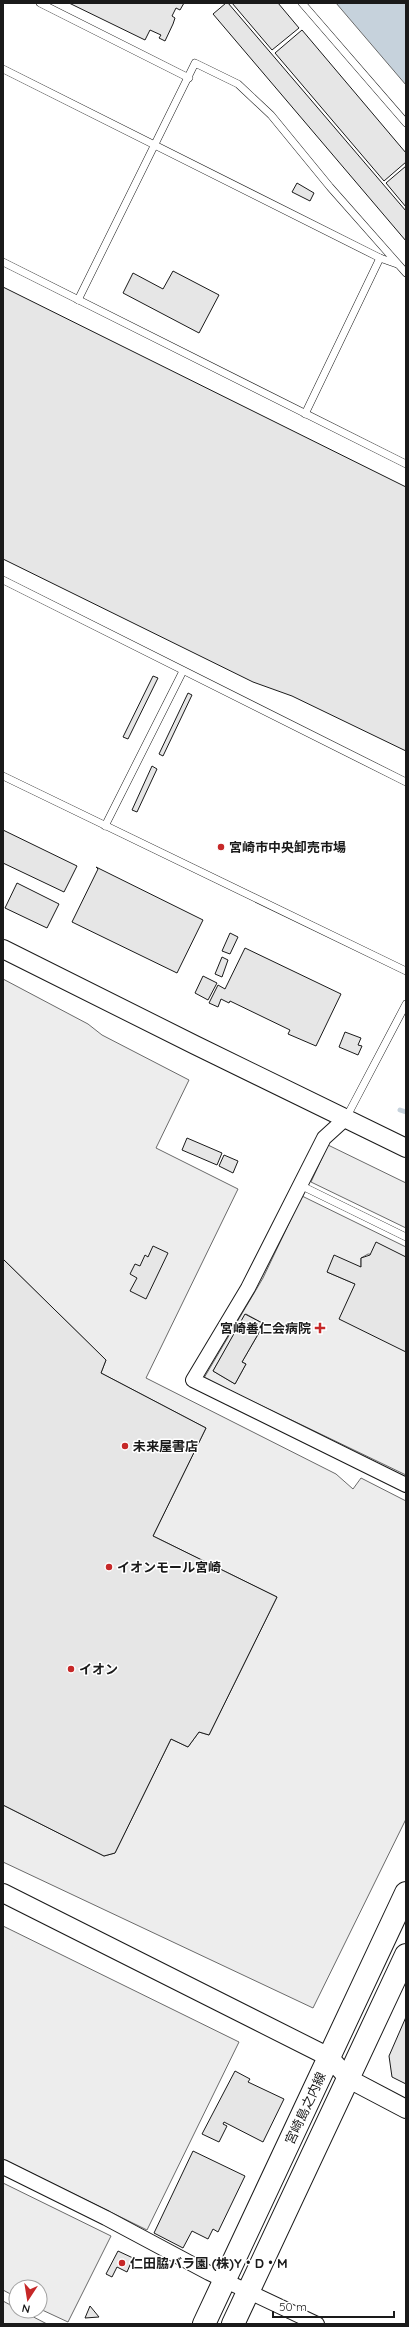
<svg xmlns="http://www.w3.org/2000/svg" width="409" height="2327" font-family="Quicksand,'Noto Sans JP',sans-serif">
<rect width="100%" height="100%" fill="#fff"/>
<g fill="#ededed" stroke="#6a6a6a" fill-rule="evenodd">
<path d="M3,979L88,1024L102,1035L189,1080L156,1148L238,1189L146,1378L336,1474L353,1489L361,1478L406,1501V1819L313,2008L3,1862V1805L104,1856L115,1853L171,1739L188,1747L199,1732L209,1735L277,1597L153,1536L206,1428L101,1373L106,1360L3,1259Z"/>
<path d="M328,1145L406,1183V1228L311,1182Z"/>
<path d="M302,1196L406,1247V1257L368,1254L361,1258V1267L327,1272L355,1284L406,1352V1475L204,1378L263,1278ZM246,1314L264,1324L242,1362L246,1364L235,1384L213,1371Z"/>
<path d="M3,1926L239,2042L147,2230L3,2159Z"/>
<path d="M3,2183L111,2236L68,2322L40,2309V2287H16V2297L3,2290Z"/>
<path d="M3,2301L16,2308V2311H22L47,2324H3Z"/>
</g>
<path fill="#c6d2dc" stroke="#6a6a6a" d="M336,3H406V85Z"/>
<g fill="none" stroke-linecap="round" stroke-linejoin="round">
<path stroke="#c6d2dc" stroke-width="5" d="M400,1110L406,1112"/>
</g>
<g fill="#e6e6e6" stroke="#1a1a1a">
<path d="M69,3H184L180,10L176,8L172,16L175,18L173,24L165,41L159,38L161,35L150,30L145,40Z"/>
<path d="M226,3H228L406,211V241L213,14Z"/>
<path d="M232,3H278L299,28L272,50Z"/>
<path d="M302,30L406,153V162L384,181L275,53Z"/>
<path d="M406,166V207L386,183Z"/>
<path d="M297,183L314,193L310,201L292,192Z"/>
<path d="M173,271L219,295L199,333L123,293L133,273L163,289Z"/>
<path d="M3,287L406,487V751L292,696L253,682L3,559Z"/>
<path d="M153,676L158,678L128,739L123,737Z"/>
<path d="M188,693L192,695L163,756L159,754Z"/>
<path d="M152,766L157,769L137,812L132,810Z"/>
<path d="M3,830L77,866L64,892L3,863Z"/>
<path d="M96,867L203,920L177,973L72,922L98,869Z"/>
<path d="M17,883L59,904L47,928L5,908Z"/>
<path d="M230,933L238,937L230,954L222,951Z"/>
<path d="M245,948L341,994L316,1046L288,1034L290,1030L230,1001L229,1003L221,999L218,1007L209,1003L218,985L225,989Z"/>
<path d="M222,957L228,960L222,977L215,974Z"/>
<path d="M203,976L217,983L208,1000L195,993Z"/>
<path d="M345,1032L361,1038L358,1045L362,1046L358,1055L339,1047Z"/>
<path d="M187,1138L222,1153L217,1165L182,1150Z"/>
<path d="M224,1155L238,1161L233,1173L219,1166Z"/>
<path d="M376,1242L406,1257V1352L339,1319L355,1284L327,1272L334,1255L361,1267V1258L370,1255Z"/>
<path d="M153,1246L168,1253L146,1299L130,1291L137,1278L130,1274L135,1264L140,1266L145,1255L148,1257Z"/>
<path d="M3,1259L106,1360L101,1373L206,1428L153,1536L277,1597L209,1735L199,1732L188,1747L171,1739L115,1853L104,1856L3,1805Z"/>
<path d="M245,1314L264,1324L242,1362L246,1364L235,1384L213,1371Z"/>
<path d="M406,2017V2084L392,2077L389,2056Z"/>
<path d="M235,2071L250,2079L248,2082L284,2099L263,2142L224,2122L223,2124L227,2126L219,2142L202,2134Z"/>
<path d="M193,2151L245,2176L218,2232L213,2229L208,2239L192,2231L183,2248L154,2233Z"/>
<path d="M118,2251L133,2258L127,2272L117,2267L112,2277L106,2274Z"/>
<path d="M90,2306L99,2317L85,2318Z"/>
</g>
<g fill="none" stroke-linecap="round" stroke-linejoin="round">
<defs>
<g id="service">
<path d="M40,3L189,78"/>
<path d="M302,3L406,123"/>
<path d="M3,69L380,258L397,264"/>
<path d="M3,262L406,464"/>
<path d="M78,300L195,63L238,84L271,115L330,187L406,273"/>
<path d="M305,414L380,258"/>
<path d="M3,580L406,782"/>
<path d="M3,776L406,971"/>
<path d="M105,826L183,671"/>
<path d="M346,1118L406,1004"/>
<path d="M300,1185L406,1237"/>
</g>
<g id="minor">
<path d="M346,1118L324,1138L248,1288L193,1380L406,1485"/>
<path d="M3,2167L106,2218L209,2273L317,2324"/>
</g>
<g id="tertiary">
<path d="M3,949L195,1045L406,1148"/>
<path d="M3,1893L329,2057L349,2079L406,2109"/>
</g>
<g id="primary">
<path d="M204,2324L406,1893"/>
<path d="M233,2324L406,1955"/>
</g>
</defs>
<use href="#service" stroke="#1a1a1a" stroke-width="8"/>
<use href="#minor" stroke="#1a1a1a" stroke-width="16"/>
<use href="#tertiary" stroke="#1a1a1a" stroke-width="20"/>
<use href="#primary" stroke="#1a1a1a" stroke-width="24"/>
<use href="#service" stroke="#fff" stroke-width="7"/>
<use href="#minor" stroke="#fff" stroke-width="14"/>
<use href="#tertiary" stroke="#fff" stroke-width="18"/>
<use href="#primary" stroke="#fff" stroke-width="22"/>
</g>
<g fill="#c62828" stroke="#fff" stroke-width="1.5">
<circle cx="221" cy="847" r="4"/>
<path d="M318 1322h4v4h4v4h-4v4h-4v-4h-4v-4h4z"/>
<circle cx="125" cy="1446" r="4"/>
<circle cx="109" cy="1567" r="4"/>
<circle cx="71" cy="1669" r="4"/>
<circle cx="122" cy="2263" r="4"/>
</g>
<g text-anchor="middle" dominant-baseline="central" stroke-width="3" stroke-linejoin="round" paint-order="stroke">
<g font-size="13" font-weight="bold" fill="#1a1a1a" stroke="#fff" text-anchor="start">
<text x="229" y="847">宮崎市中央卸売市場</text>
<text x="311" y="1328" text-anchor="end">宮崎善仁会病院</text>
<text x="133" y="1446">未来屋書店</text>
<text x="117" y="1567">イオンモール宮崎</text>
<text x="79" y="1669">イオン</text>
<text x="130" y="2263">仁田脇バラ園 (株)Y・D・M</text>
</g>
<g font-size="13" fill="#1a1a1a" stroke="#fff">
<text transform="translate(305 2108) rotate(-65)">宮崎島之内線</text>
</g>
</g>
<rect width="409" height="2327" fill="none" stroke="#1a1a1a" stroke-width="8"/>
<g transform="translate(28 2299) rotate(192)"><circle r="19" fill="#ffffff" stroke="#a3a3a3"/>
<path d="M0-3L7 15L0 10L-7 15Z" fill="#c62828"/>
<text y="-6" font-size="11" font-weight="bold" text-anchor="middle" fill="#1a1a1a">N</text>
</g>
<path d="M273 2311v6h121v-6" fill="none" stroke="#1a1a1a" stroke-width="2"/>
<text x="279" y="2311" font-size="12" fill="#1a1a1a" stroke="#ffffff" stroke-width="3" paint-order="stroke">50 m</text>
</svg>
